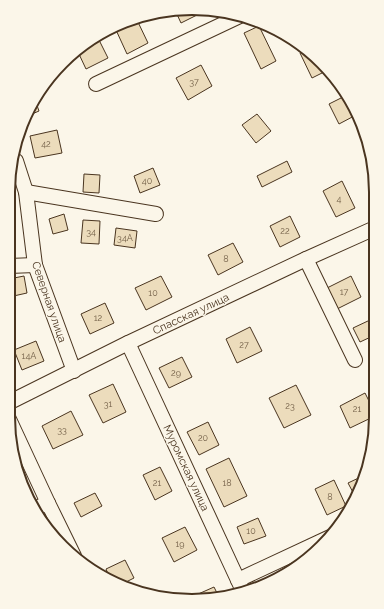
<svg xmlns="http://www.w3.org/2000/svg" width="384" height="609" font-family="Raleway,sans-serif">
<rect width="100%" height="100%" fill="#fbf6e9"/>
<path fill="#ede7d9" stroke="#887966" d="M13,450L36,502L32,504L18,476Z"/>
<g fill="#ecdcbc" stroke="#4a3520">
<path d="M175,10L200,12L201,13L181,23Z"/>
<path d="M137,20L148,43L127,54L116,30Z"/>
<path d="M259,26L276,61L261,69L244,33Z"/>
<path d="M99,40L108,58L86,69L78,52L83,47Z"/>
<path d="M307,49L326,71L312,78L300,53Z"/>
<path d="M201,65L212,86L188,100L176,78Z"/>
<path d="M347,95L352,103L356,115L339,124L329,104Z"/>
<path d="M35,100L39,111L25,117Z"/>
<path d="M257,114L271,131L256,143L242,125Z"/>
<path d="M57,130L62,153L35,158L30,136Z"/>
<path d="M287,161L292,172L262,187L257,176Z"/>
<path d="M153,168L160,185L140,193L134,176Z"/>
<path d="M84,174L100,175L99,193L83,192Z"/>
<path d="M342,181L355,208L336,217L323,191Z"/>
<path d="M64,214L68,230L53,234L49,219Z"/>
<path d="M290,216L300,237L280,247L270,226Z"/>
<path d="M83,220L100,221L99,244L81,243Z"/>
<path d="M116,228L137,231L135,248L114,245Z"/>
<path d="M233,243L243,262L218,275L208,255Z"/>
<path d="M24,276L27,293L9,297V279Z"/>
<path d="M161,276L172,297L146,310L135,288Z"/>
<path d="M351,276L361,297L337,309L327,288Z"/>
<path d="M105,303L114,323L90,334L81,314Z"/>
<path d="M370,320L375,330V335L360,342L353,328Z"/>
<path d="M250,327L262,351L237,363L226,339Z"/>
<path d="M36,341L44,361L22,370L14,350Z"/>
<path d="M182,357L192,377L169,388L159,368Z"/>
<path d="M113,384L126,412L103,423L89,395Z"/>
<path d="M296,385L311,415L284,428L269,398Z"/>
<path d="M365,393L375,413V416L350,428L340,406Z"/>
<path d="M71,411L83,435L53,449L42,426Z"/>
<path d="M208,422L219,445L199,455L187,432Z"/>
<path d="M229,458L247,496L224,507L206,469Z"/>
<path d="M160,467L172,491L155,500L143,475Z"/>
<path d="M365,475V476L362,487L356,498L348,483Z"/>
<path d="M334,480L346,506L327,515L315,489Z"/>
<path d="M95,493L102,506L81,517L74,503Z"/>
<path d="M258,518L266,536L244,544L237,527Z"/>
<path d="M185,527L197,550L174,562L162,538Z"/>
<path d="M125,560L134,578L120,585L110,579L106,569Z"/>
<path d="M214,587L219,597L198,600L196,595Z"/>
</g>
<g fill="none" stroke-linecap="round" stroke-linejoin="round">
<defs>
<g id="minor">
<path d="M96,84L242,15"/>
<path d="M12,161H16L26,192L35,265L74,371"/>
<path d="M26,192L156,214"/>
<path d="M306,259L355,360"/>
<path d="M9,266L35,265"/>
<path d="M128,343L244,593"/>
<path d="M8,403L128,343L306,259L375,228"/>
<path d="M8,417L48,503L74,556"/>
<path d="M34,509L48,503"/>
<path d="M238,580L330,537"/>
</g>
</defs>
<use href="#minor" stroke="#4a3520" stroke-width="16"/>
<use href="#minor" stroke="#fbf6e9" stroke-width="14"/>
</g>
<g text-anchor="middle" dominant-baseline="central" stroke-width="3" stroke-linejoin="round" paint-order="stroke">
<g font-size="9" fill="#725f47">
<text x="194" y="82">37</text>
<text x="46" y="144">42</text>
<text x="147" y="181">40</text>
<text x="339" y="199">4</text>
<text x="285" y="231">22</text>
<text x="91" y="232">34</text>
<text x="125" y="238">34А</text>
<text x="226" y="259">8</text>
<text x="344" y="292">17</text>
<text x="153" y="293">10</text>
<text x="98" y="318">12</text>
<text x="244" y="345">27</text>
<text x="29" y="356">14А</text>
<text x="176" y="373">29</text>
<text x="108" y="404">31</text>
<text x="290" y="406">23</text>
<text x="357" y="409">21</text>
<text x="62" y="430">33</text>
<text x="203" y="438">20</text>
<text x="157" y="483">21</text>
<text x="227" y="483">18</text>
<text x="330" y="497">8</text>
<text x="251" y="531">10</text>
<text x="180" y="544">19</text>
</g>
<g font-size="11" fill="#4a3520" stroke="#fbf6e9">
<text transform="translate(49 302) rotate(71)">Северная улица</text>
<text transform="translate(191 314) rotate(-25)">Спасская улица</text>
<text transform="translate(186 468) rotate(65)">Муромская улица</text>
</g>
</g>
<path d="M0 0H384V609H0ZM192 15H192A177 177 0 0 1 369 192V417A177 177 0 0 1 192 594H192A177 177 0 0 1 15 417V192A177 177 0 0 1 192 15Z" fill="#fbf6e9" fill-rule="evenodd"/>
<path fill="none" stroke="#4a3520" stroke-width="2" d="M192 15H192A177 177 0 0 1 369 192V417A177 177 0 0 1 192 594H192A177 177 0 0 1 15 417V192A177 177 0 0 1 192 15Z"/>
</svg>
